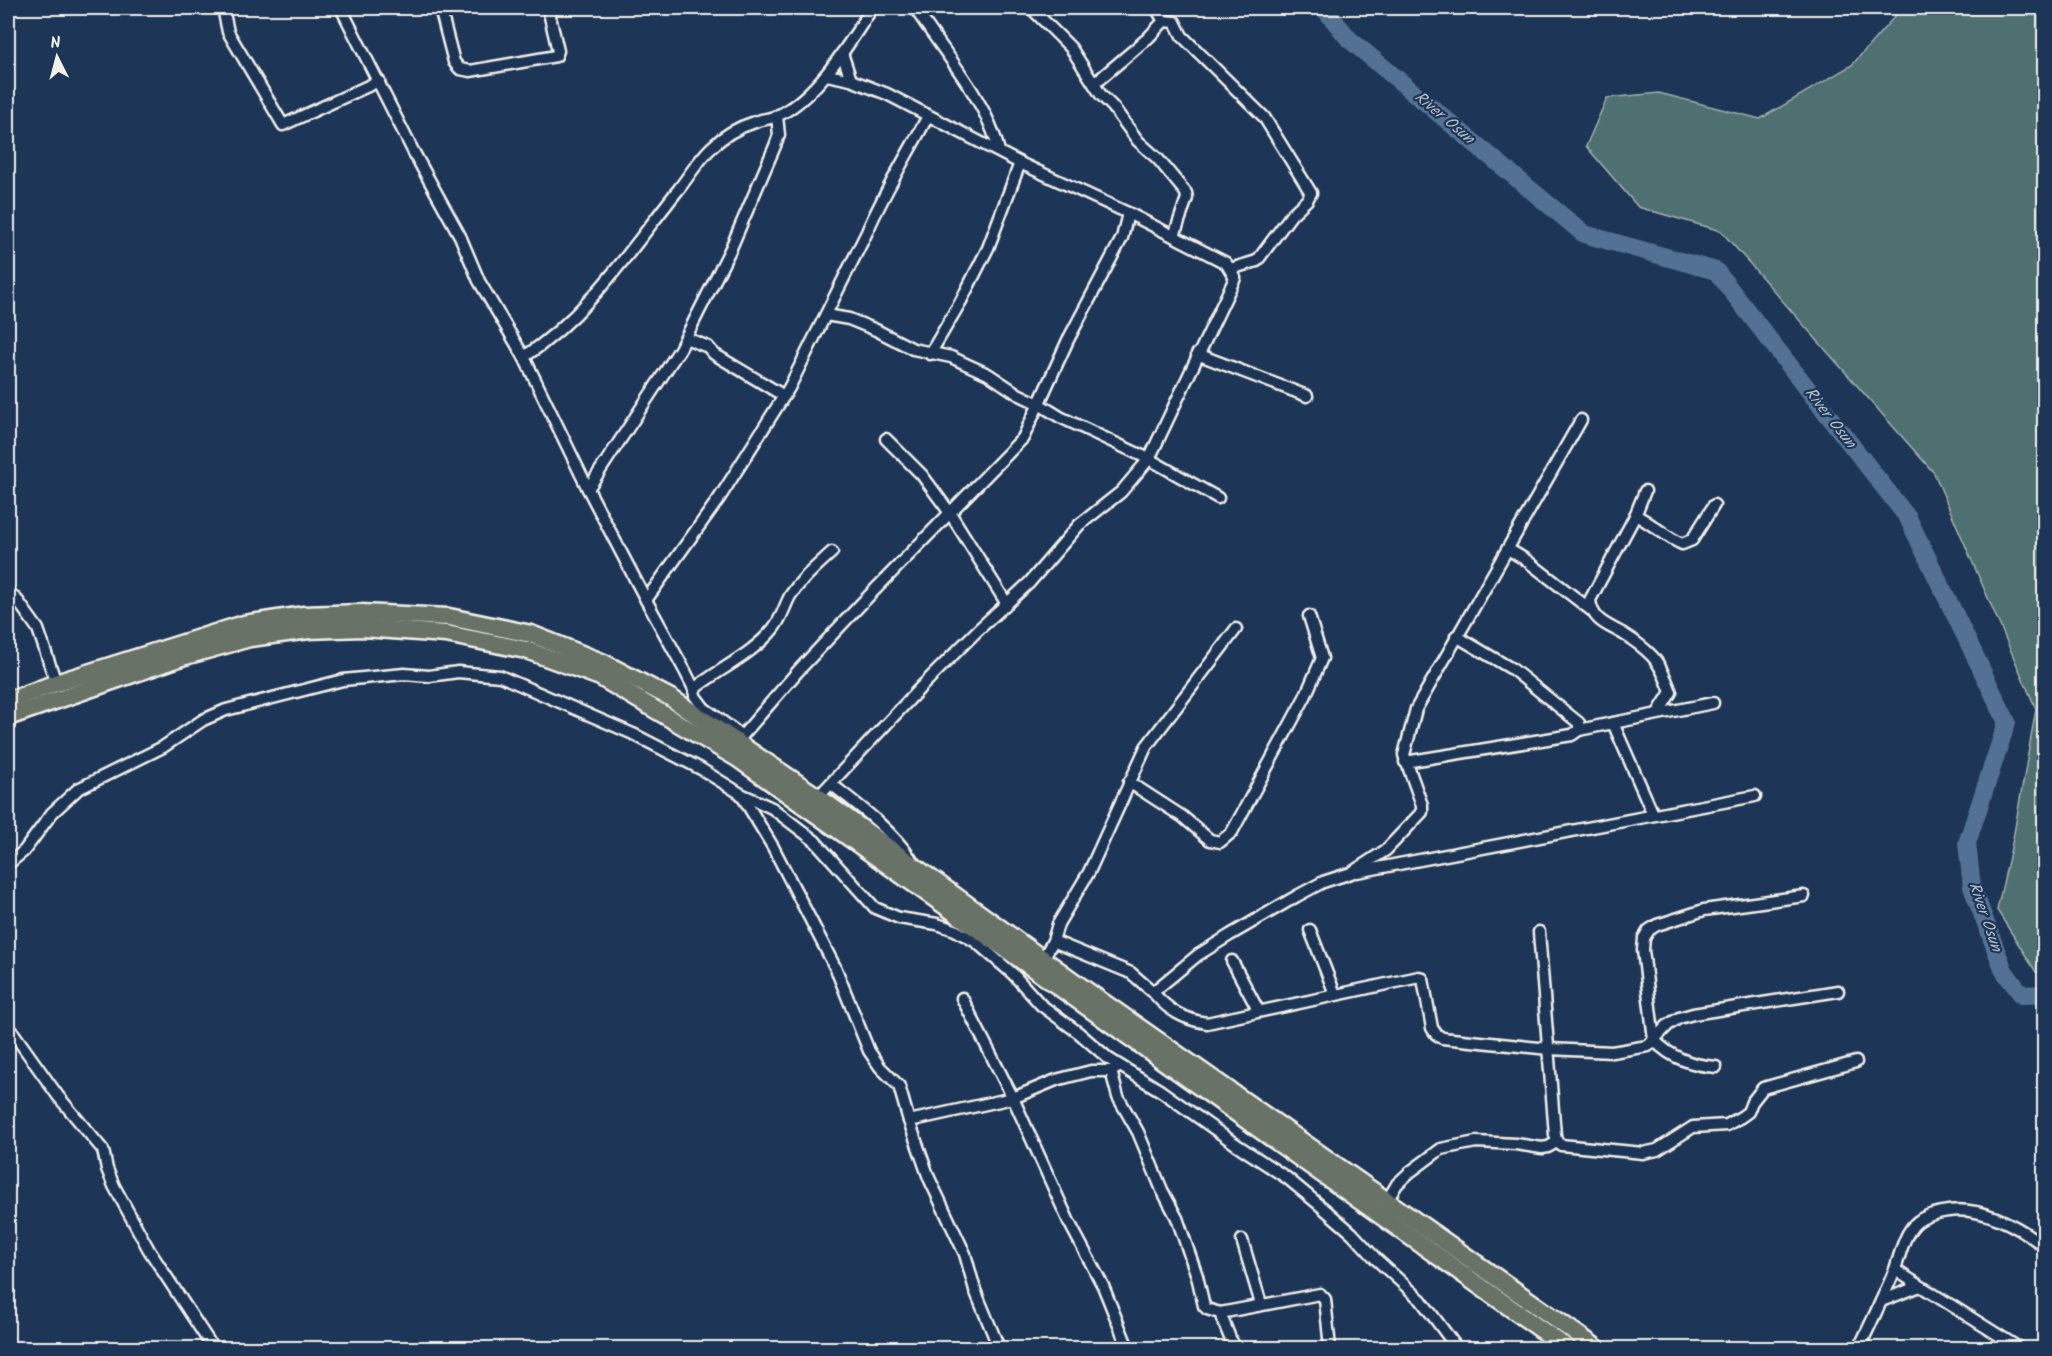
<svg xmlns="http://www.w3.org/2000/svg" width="2052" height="1356" font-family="Kalam,sans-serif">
<rect width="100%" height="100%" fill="#1d3557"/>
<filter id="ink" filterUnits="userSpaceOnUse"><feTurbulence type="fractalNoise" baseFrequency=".0167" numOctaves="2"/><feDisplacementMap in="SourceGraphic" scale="12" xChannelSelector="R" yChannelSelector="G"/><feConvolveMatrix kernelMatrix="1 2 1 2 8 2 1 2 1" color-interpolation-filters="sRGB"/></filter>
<g filter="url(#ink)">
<path fill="#4f6f6f" stroke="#a2b0ac" stroke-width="1.5" d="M1902,8H2044V971L2036,972L1997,910L2013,839L2036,709L1934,473L1721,231L1638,207L1586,146L1607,98L1659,93L1760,119L1852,65Z"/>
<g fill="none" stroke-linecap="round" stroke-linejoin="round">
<path stroke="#537193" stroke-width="18" d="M1324,8L1349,39L1584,234L1716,271L1908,518L2007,722L1967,843L1972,887L2004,971L2022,995L2044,994"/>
<defs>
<g id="minor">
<path d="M223,8L228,32L283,125L379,81"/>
<path d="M341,8L413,151L460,236L479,281L524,357L588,489L646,600L685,671L694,689L695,696L704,708L742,736"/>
<path d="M440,8L454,62L460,69L470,71L556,56L558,51L548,8"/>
<path d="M915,8C943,52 987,100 999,151"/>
<path d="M1031,8L1071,48L1101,95L1113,107L1138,141L1158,159L1186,193L1187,198L1174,236"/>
<path d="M1156,8L1164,21"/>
<path d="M842,53L851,80"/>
<path d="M1095,83L1148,38L1164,21L1175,22L1182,36L1264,117L1311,193L1307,200L1292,214L1257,261L1230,269"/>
<path d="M826,315L849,319L876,330L913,349L951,357L968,365L988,374L1018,394L1039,404L1060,417L1149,459L1218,498"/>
<path d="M686,338L708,347L714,354L784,396"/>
<path d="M930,354L961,301L988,248L1020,163"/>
<path d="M1197,354L1307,396"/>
<path d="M524,357C588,315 631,249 678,190C689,176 699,159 712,147C724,135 739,127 755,122C762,119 770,119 777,116C817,97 849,44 872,8"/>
<path d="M886,439L922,475L950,513L1007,604"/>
<path d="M588,489L680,349L731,248L775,146L779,135L777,116"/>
<path d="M1645,491L1635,516L1590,600C1592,622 1609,625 1625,635C1633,640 1644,648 1651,655C1660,664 1667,681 1671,692L1658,713"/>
<path d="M1635,515C1652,523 1665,537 1682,544L1692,540L1714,505"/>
<path d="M1508,549L1526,560L1591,610"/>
<path d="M8,591L18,601L38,629L56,683"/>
<path d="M646,600L720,497L789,388L867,232C884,192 908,154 928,116"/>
<path d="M694,689C718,670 754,653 773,629C782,618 784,607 790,596C801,579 818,565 832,552"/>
<path d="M1613,723L1713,703"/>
<path d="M1579,730L1613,723L1653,814"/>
<path d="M739,742L742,736L798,671L861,604L1023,438L1068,340L1122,238L1128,213"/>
<path d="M1405,762L1572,735L1579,730V723L1512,669L1456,636"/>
<path d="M1129,782L1183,817L1210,840L1220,842L1232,832L1305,697L1322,658L1309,616"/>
<path d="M831,784C859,806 890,828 911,859"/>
<path d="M741,794L773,847L836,969L869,1051L880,1067L899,1086L909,1121L929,1178L965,1254L975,1290L999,1348"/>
<path d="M818,797L922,686L978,630L1029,583L1079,525L1121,492L1149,459L1235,278L1226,263L1128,213L1020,163L887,94L851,80L827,75"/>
<path d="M8,864L24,851L52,813L78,789L163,747L203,720L226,710L343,680L404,674L429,676L458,672L500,676L633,734L701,769L741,794L772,808L815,841L875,908L899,918L937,924L955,930L976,942L1013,974L1041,1005L1079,1033L1109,1059L1161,1091L1234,1143L1287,1178L1322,1207L1352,1233L1376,1259L1421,1300L1457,1348"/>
<path d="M1357,872L1755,796"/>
<path d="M1310,930L1335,994"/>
<path d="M1539,932L1555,1135L1557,1142L1561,1145L1643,1153L1657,1150L1693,1127L1727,1125L1741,1117L1748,1112L1752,1102L1763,1088L1856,1062"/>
<path d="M1053,941L1131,973L1153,992L1198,955L1230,935L1297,896L1323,882L1351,873L1386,850L1422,812V805L1404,755L1416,709L1581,420"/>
<path d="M1043,959L1053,941L1058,924L1089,872L1146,747L1236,629"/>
<path d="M1232,961L1258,1010"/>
<path d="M1153,992C1167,1010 1185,1020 1207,1023L1419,977L1423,979L1432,1028L1436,1034L1442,1038L1549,1049L1612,1052L1648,1046L1668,1025L1679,1018L1693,1014L1838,991"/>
<path d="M962,998L1013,1098L1069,1222L1103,1286L1128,1348"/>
<path d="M8,1028L14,1034L58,1096L103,1150L107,1169L114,1186L149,1250L213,1348"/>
<path d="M1716,1067C1691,1065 1671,1058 1654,1040L1643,950L1644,938L1649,930L1657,925L1704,910L1804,896"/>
<path d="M1111,1071L1118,1097L1138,1132L1162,1190L1177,1218L1197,1276L1204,1306L1207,1309L1220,1313L1320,1294L1325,1299L1330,1348"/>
<path d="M909,1121L1013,1098L1056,1080L1091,1071H1111L1117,1068"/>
<path d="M1387,1201L1397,1184L1410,1172L1441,1149L1476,1142L1516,1144L1542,1148L1548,1147L1557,1142"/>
<path d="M1242,1240L1261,1304"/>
<path d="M1895,1270L2019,1348"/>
<path d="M1881,1301L1920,1286"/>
<path d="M1220,1313L1234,1348"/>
<path d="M1859,1348C1871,1323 1883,1298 1894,1272C1900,1257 1903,1234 1917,1222C1924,1216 1933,1214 1942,1212C1979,1204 2015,1224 2044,1246"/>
</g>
<g id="trunk">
<path d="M8,701L56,683L244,624L304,615L361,613L449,617L531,634L604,663L671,698L818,797L1090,993L1597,1348"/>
<path d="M8,717L182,657L250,638L309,630L363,628L446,634L526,650L600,677L737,758L1567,1348"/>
</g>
</defs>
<use href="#minor" stroke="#f4f1e8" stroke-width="15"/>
<use href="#trunk" stroke="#f4f1e8" stroke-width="21"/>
<use href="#minor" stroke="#1d3557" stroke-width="10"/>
<use href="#trunk" stroke="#697266" stroke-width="16"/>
</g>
</g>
<g text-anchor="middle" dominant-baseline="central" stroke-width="4.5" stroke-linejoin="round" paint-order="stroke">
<g font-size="16" font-style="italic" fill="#b4bec6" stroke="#1d3557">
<text transform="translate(1444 118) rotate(40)">River Osun</text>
<text transform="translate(1830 418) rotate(52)">River Osun</text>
<text transform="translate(1985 917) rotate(71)">River Osun</text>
</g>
</g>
<rect width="2052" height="1356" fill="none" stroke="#1d3557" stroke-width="30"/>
<rect x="15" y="15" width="2022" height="1326" fill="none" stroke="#f4f1e8" stroke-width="2" filter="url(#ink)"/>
<g transform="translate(57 57) rotate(354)" stroke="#1d3557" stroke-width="4.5" paint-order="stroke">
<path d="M0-4.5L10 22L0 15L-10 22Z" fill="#f4f1e8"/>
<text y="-9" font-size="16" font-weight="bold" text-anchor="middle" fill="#f4f1e8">N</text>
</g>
</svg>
